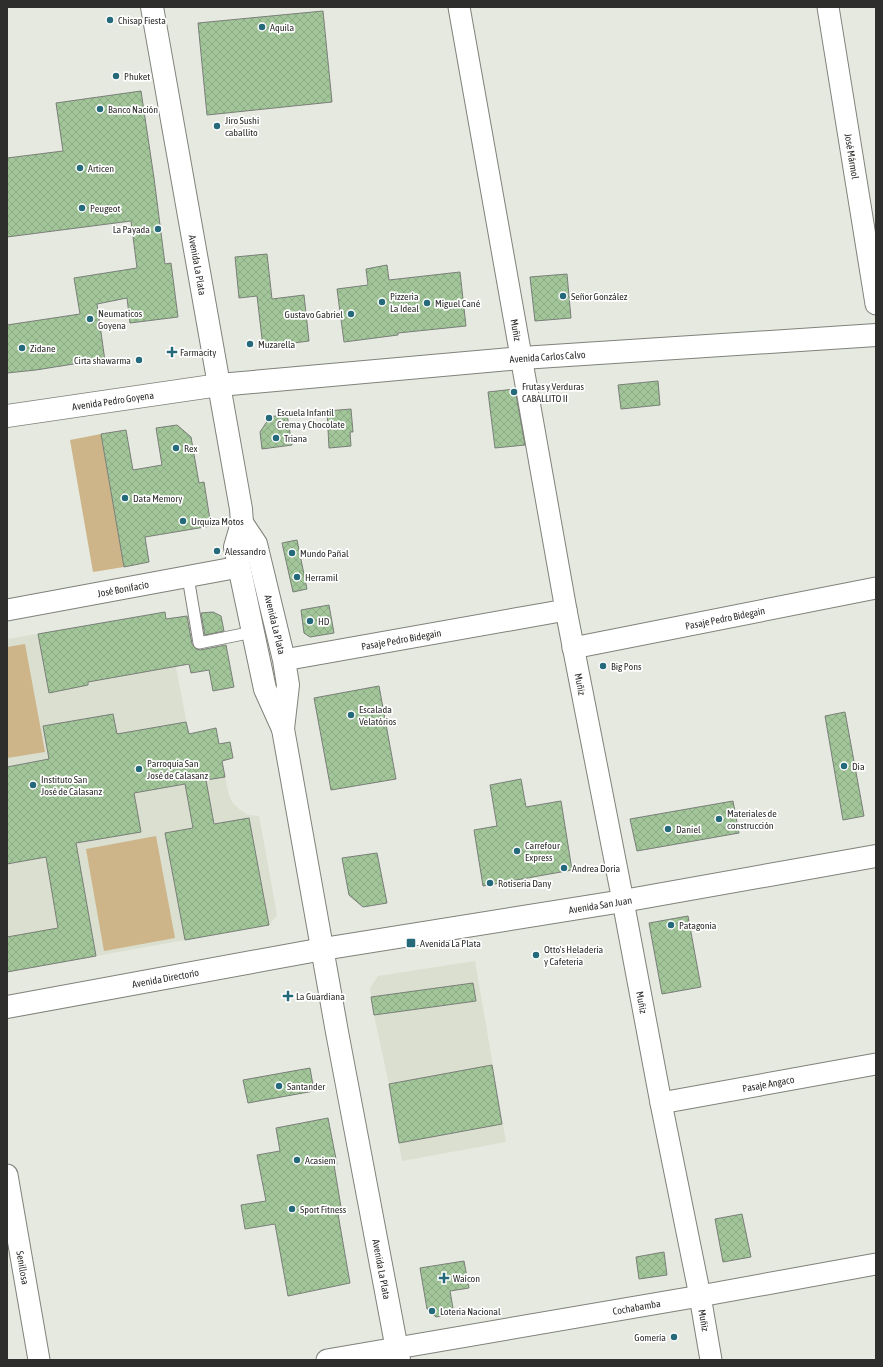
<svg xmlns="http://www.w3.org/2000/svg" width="883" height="1367" font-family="'Asap Condensed',sans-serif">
<defs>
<pattern id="building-cross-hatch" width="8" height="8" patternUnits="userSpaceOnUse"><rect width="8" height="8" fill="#a2c699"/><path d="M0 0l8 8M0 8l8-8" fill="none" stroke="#8caa84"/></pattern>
</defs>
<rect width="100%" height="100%" fill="#e6e9e0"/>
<g fill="#dadfcf">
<path d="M165,612L189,734L63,806L225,777L229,795L232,802L239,809L248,815L259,816L277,915L269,925L7,972V639Z"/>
<path d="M475,961L506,1142L402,1161L389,1084L374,1015L370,988L378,976Z"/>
</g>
<g fill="#cdb589">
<path d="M101,434L124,567L93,572L70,440Z"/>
<path d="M25,644L45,752L7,758V647Z"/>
<path d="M156,836L175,938L104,951L86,849Z"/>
</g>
<g fill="url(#building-cross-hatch)" stroke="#797f78">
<path d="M323,11L332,102L207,115L198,23Z"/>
<path d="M141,91L154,178L165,264L171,263L178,317L130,323L127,298L97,304L105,361L87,364L86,362L36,370L7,373V325L80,314L74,278L137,268L131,221L7,237V158L63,151L56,103Z"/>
<path d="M267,254L272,299L304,295L309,341L263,347L257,296L239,298L235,257Z"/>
<path d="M387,265L389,280L460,272L466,326L398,333V335L344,342L337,289L368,285L366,269Z"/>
<path d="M567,274L571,318L535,321L530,277Z"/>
<path d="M658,381L660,405L621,409L618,385Z"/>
<path d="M515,389L525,445L495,448L488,392Z"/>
<path d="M351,409L353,432H350L351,446L329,448L327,411Z"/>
<path d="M287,414L292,445L262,449L260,432L270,417Z"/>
<path d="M177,425L191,437L199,483L204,482L211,526L145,537L149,562L124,567L101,434L126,430L133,470L162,465L156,428Z"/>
<path d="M297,540L307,589L293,592L282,543Z"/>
<path d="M329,605L334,633L310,637L304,633L301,610Z"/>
<path d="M165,612L166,619L187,616L192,644L196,649L200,650L226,645L234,687L213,691L209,670L191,673L189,664L88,682V685L49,693L38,634Z"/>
<path d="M213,612L221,616L224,631L205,635L201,613Z"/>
<path d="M379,686L396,779L331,790L314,698Z"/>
<path d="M845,712L864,816L843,820L825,716Z"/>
<path d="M113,714L117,734L186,722L189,734L216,728L219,744L230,742L233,758L222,761L225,777L206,780L214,824L249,818L269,925L185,940L165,833L193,828L185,784L134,793L141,832L76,843L96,956L7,972V937L58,928L46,857L7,864V767L49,759L43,726Z"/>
<path d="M521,779L526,807L561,801L572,870L483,886L474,830L497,826L490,785Z"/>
<path d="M733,801L739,833L637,851L630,819Z"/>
<path d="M377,853L387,903L363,907L349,895L342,858Z"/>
<path d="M688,916L701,987L662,994L649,923Z"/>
<path d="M473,983L476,1001L374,1015L371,997Z"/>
<path d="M492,1065L502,1124L399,1143L389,1084Z"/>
<path d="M310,1068L314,1091L248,1103L243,1080Z"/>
<path d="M328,1118L337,1164L334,1165L342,1213L338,1214L350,1283L288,1296L275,1224L245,1229L241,1205L266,1201L257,1155L280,1151L276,1128Z"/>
<path d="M742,1214L751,1257L723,1262L715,1219Z"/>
<path d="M664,1252L667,1275L639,1279L636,1257Z"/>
<path d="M464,1261L469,1288L450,1291L454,1314L436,1317L427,1309L420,1268Z"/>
</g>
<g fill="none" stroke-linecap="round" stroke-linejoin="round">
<defs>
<path id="service" d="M188,577L199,643L253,632"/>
<g id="minor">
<path id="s1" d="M459,7L566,610L623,901L661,1103L700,1296L711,1360"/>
<path id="s2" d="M828,7L876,304"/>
<path id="s3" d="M7,610L239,567"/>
<path id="s4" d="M573,648L876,588"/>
<path id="s5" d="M284,660L566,610"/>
<path id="s6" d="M661,1103L876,1064"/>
<path id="s7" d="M7,1175L39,1360"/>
<path id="s8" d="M327,1360L700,1296L876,1264"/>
</g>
<g id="secondary">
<path id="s9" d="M152,7L241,509L242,523L235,547L265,689L283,729L337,1032L399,1360"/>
<path id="s10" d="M7,416L219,385L522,358L876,335"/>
<path id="s11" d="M242,523L256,544L284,660L288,685L283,729"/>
</g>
<g id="primary">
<path id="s12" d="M7,1007L323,949L623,901L876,856"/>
</g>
</defs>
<use href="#service" stroke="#7f827a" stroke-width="13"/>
<use href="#minor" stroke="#7f827a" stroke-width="23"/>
<use href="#secondary" stroke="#7f827a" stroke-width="24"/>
<use href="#primary" stroke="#7f827a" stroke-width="24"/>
<use href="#service" stroke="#fff" stroke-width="11"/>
<use href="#minor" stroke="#fff" stroke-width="21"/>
<use href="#secondary" stroke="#fff" stroke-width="22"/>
<use href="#primary" stroke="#fff" stroke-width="22"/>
</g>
<g fill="#256a7a" stroke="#fff" stroke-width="1.5">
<circle cx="110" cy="20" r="4"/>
<circle cx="262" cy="27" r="4"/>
<circle cx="116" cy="76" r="4"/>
<circle cx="100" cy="109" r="4"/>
<circle cx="217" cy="126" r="4"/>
<circle cx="80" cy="168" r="4"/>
<circle cx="82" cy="208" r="4"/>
<circle cx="158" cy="229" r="4"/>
<circle cx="563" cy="296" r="4"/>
<circle cx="382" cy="302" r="4"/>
<circle cx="427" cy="303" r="4"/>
<circle cx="351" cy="314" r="4"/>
<circle cx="90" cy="319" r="4"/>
<circle cx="250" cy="344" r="4"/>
<circle cx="22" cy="348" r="4"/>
<path d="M170 346h4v4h4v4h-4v4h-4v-4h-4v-4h4z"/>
<circle cx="139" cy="360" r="4"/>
<circle cx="514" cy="392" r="4"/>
<circle cx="269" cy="418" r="4"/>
<circle cx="276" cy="438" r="4"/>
<circle cx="176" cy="448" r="4"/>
<circle cx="125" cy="498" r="4"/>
<circle cx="183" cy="521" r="4"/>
<circle cx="217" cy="551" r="4"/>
<circle cx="292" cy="553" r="4"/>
<circle cx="297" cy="577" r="4"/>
<circle cx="310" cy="621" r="4"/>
<circle cx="603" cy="666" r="4"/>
<circle cx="351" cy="715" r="4"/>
<circle cx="844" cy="766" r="4"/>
<circle cx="139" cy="769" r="4"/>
<circle cx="33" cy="785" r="4"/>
<circle cx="719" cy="819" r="4"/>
<circle cx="668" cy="829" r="4"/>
<circle cx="517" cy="851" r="4"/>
<circle cx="564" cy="868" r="4"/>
<circle cx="490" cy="883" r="4"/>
<circle cx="671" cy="925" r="4"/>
<rect x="406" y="938" width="10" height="10" rx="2"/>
<circle cx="536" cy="955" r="4"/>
<path d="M286 990h4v4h4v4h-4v4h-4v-4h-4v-4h4z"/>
<circle cx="279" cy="1086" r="4"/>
<circle cx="297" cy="1160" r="4"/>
<circle cx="292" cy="1209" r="4"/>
<path d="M442 1272h4v4h4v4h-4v4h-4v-4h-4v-4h4z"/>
<circle cx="432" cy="1311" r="4"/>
<circle cx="674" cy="1337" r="4"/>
</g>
<g text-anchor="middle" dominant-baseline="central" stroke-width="3.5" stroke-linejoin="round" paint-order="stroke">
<g font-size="10" fill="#2e2f2c" stroke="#fff" text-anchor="start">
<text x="118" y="20">Chisap Fiesta</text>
<text x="270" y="27">Aquila</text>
<text x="124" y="76">Phuket</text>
<text x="108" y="109">Banco Nación</text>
<text x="225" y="120">Jiro Sushi<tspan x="225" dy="12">caballito</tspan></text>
<text x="88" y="168">Articen</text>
<text x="90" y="208">Peugeot</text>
<text x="150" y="229" text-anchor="end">La Payada</text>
<text x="390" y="296">Pizzeria<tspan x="390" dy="12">La Ideal</tspan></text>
<text x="571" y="296">Señor González</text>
<text x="435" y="303">Miguel Cané</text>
<text x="98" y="313">Neumaticos<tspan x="98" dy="12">Goyena</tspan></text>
<text x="343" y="314" text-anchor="end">Gustavo Gabriel</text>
<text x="258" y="344">Muzarella</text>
<text x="30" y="348">Zidane</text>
<text x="180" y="352">Farmacity</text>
<text x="131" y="360" text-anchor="end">Cirta shawarma</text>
<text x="522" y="386">Frutas y Verduras<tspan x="522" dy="12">CABALLITO II</tspan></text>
<text x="277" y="412">Escuela Infantil<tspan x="277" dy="12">Crema y Chocolate</tspan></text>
<text x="284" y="438">Triana</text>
<text x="184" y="448">Rex</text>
<text x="133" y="498">Data Memory</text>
<text x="191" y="521">Urquiza Motos</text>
<text x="225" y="551">Alessandro</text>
<text x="300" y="553">Mundo Pañal</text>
<text x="305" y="577">Herramil</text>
<text x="318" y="621">HD</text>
<text x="611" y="666">Big Pons</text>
<text x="359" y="709">Escalada<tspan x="359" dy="12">Velatórios</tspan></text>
<text x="147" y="763">Parroquia San<tspan x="147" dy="12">José de Calasanz</tspan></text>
<text x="852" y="766">Dia</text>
<text x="41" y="779">Instituto San<tspan x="41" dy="12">José de Calasanz</tspan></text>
<text x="727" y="813">Materiales de<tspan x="727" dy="12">construcción</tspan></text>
<text x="676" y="829">Daniel</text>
<text x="525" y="845">Carrefour<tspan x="525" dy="12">Express</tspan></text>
<text x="572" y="868">Andrea Doria</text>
<text x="498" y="883">Rotiseria Dany</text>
<text x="679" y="925">Patagonia</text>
<text x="420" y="943">Avenida La Plata</text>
<text x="544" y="949">Otto's Heladeria<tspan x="544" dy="12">y Cafeteria</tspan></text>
<text x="296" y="996">La Guardiana</text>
<text x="287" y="1086">Santander</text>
<text x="305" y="1160">Acasiem</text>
<text x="300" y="1209">Sport Fitness</text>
<text x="453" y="1278">Waícon</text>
<text x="440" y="1311">Loteria Nacional</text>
<text x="666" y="1337" text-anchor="end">Gomería</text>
</g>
<g font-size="10" fill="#2e2f2c" stroke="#fff">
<text stroke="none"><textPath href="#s2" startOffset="151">José Mármol</textPath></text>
<text stroke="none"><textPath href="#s9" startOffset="262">Avenida La Plata</textPath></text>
<text stroke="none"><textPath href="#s1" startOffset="328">Muñiz</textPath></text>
<text stroke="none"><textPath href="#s10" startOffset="544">Avenida Carlos Calvo</textPath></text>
<text stroke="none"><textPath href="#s10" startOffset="107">Avenida Pedro Goyena</textPath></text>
<text stroke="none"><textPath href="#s3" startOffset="118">José Bonifacio</textPath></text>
<text stroke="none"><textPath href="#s4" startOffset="155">Pasaje Pedro Bidegain</textPath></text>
<text stroke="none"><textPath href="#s11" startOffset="108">Avenida La Plata</textPath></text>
<text stroke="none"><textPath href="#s5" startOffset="119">Pasaje Pedro Bidegain</textPath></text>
<text stroke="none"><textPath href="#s1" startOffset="688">Muñiz</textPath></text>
<text stroke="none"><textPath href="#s12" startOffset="602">Avenida San Juan</textPath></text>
<text stroke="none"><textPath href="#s12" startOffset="161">Avenida Directorio</textPath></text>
<text stroke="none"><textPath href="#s1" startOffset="1012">Muñiz</textPath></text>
<text stroke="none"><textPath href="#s6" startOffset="109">Pasaje Angaco</textPath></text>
<text stroke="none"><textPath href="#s7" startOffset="94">Senillosa</textPath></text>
<text stroke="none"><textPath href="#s9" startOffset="1287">Avenida La Plata</textPath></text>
<text stroke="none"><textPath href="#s8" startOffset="314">Cochabamba</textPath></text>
<text stroke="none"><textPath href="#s1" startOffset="1336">Muñiz</textPath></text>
</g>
</g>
<rect width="883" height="1367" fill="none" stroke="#2e2f2c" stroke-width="16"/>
</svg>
